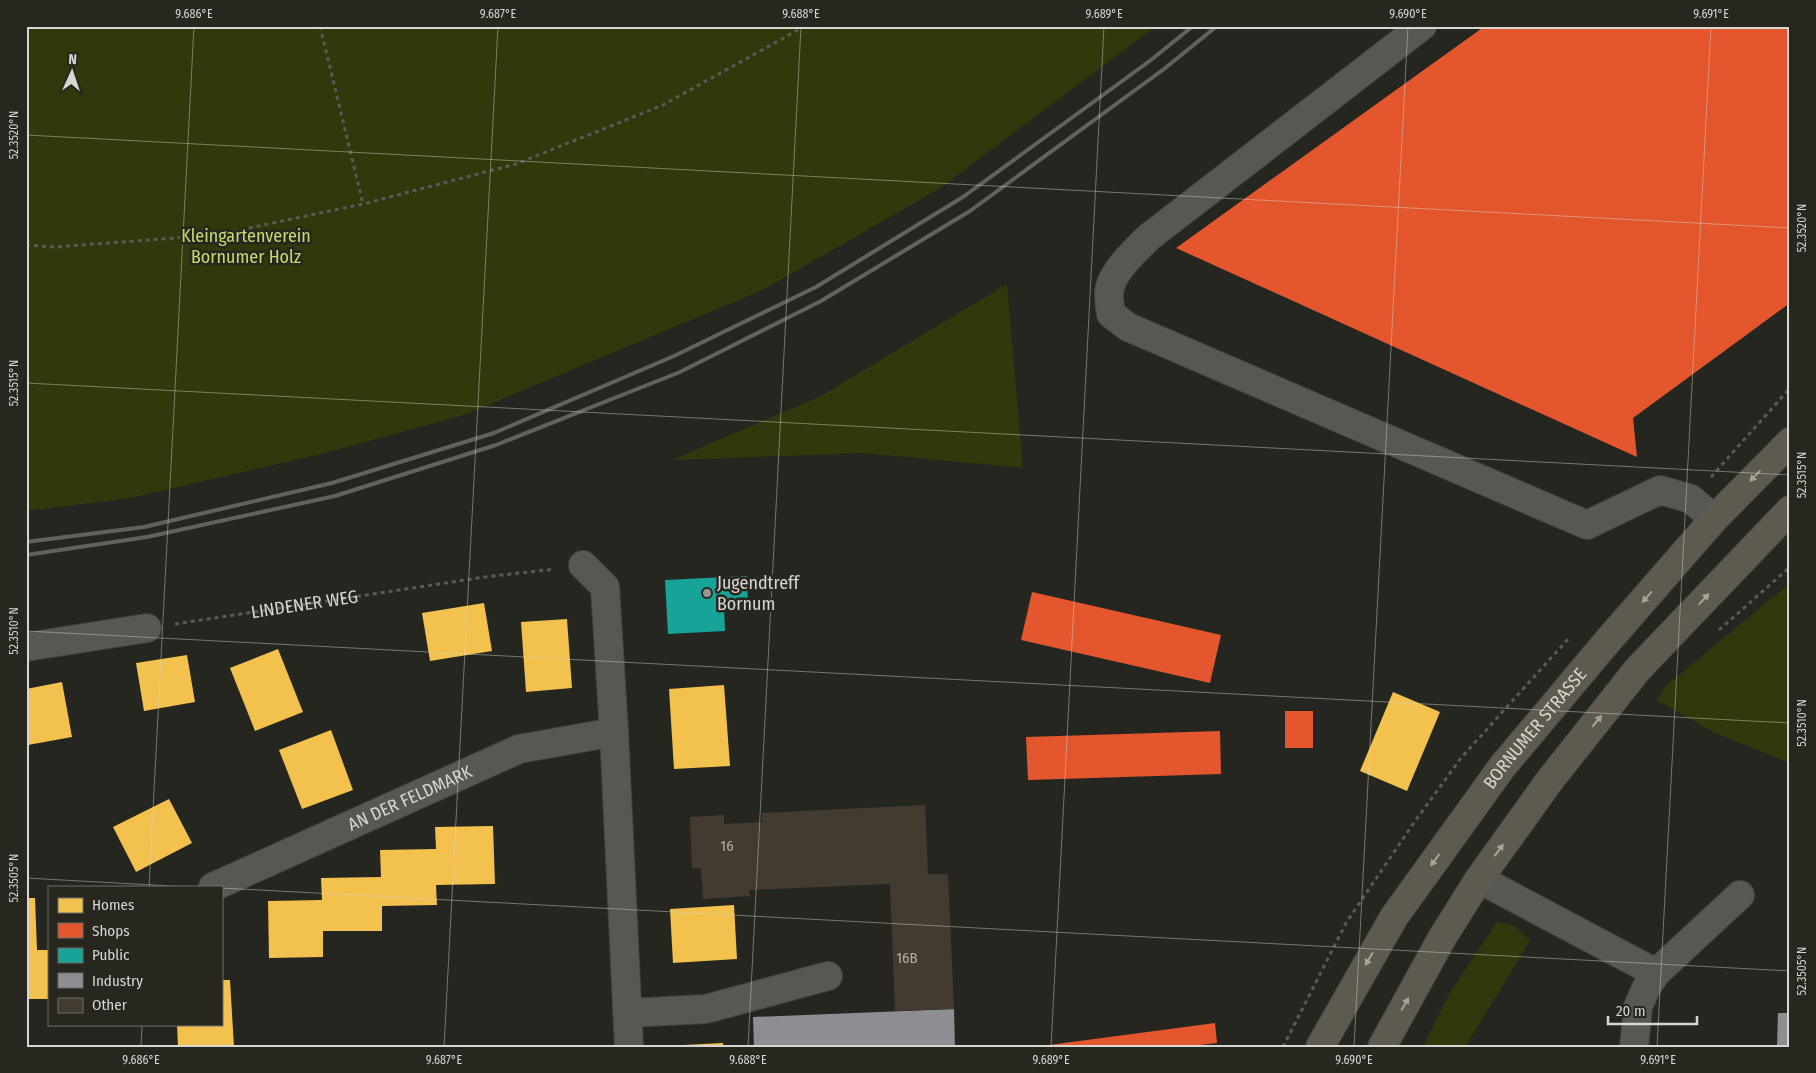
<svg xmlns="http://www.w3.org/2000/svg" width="1816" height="1073" font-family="'Fira Sans Condensed',sans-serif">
<rect width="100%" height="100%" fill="#262621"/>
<g fill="#30380c">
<path d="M26,26H1156L942,187L763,290L464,415L321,454L131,498L26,511Z"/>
<path d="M1007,284L1023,468L863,453L672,460L821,396Z"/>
<path d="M1790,583V763L1715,733L1657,700L1667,685Z"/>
<path d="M1497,922L1515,926L1530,941L1465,1047H1423L1449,994Z"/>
</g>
<g fill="#f2c14e">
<path d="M484,603L492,651L430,661L422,613Z"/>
<path d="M567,619L572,688L526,692L521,622Z"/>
<path d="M278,649L303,712L255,731L230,668Z"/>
<path d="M187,655L195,702L144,711L136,663Z"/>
<path d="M62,682L72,737L28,745L26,735V689Z"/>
<path d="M724,685L730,766L674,769L669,689Z"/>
<path d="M1393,692L1440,712L1407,791L1360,771Z"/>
<path d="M331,730L353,790L302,809L279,750Z"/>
<path d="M169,799L192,843L136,872L113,827Z"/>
<path d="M493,826L495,884L436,885L437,905L382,906V931H323V957L269,958L268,901L322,900L321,878L381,877L380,850L436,849L435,827Z"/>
<path d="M26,898H35L37,950H49V999H26Z"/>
<path d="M734,905L737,959L673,963L670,909Z"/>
<path d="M221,980H230L234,1047H178L177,1024H221Z"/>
<path d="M723,1043V1047H684V1045Z"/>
</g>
<g fill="#e4572e">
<path d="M1485,26H1790V303L1633,418L1637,457L1176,248Z"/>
<path d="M1032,592L1221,635L1210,683L1021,640Z"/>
<rect x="1285" y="711" width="28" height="37"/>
<path d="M1220,731L1221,774L1028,780L1026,737Z"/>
<path d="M1215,1023L1217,1043L1200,1045V1047H1034Z"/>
</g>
<path fill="#17a398" d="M747,576L748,607L724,608L725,631L668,634L665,580Z"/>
<g fill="#8d8d92">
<path d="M954,1009L955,1047H754L753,1017Z"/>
<path d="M1778,1013H1790V1047H1777Z"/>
</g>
<path fill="#433a30" d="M925,805L928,874H948L954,1009L895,1011L890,884L749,890L750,896L703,899L701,868H692L690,817L724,815V824L762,822V813Z"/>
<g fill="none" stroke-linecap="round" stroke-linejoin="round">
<defs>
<g id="minor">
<path d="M1422,26L1149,237C1135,251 1109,274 1109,294C1109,301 1110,308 1111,314L1128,327L1587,525L1660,490L1691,499L1714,519"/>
<path d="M583,565L605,587L614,732"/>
<path d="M26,647L147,628"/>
<path d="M1479,879L1656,973"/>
<path id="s2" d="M213,887L519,749L614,732L629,1047"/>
<path d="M627,1013L706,1009L828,976"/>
<path d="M1634,1047L1638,1007L1646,988L1656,973L1740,895"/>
</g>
<g id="major">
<path id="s3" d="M1320,1047L1394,917L1502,767L1606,643L1714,519L1790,442"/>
<path d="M1382,1047L1442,938L1479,879L1550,780L1638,669L1790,510"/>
</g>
</defs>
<use href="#minor" stroke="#43433e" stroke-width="30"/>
<use href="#major" stroke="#43433e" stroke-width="30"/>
<g stroke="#5a5956" stroke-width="3" stroke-dasharray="4 4" stroke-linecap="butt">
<path d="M320,26L363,204"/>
<path d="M26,245L54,247L216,235L363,204L516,164L663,105L805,26"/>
<path d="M1711,477L1790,388"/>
<path id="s1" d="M175,624L485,577L555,569"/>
<path d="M1719,630L1790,567"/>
<path d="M1283,1047L1346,923L1413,824L1461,758L1569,638"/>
</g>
<use href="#minor" stroke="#575754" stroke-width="28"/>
<use href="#major" stroke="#5f5a50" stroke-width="28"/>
<g stroke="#62615d" stroke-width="4">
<path d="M26,542L144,527L332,483L494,433L674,356L816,287L963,197L1151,60L1193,26"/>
<path d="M26,555L147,537L335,496L496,445L680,372L821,301L970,211L1164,69L1217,26"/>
</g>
</g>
<defs><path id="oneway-solid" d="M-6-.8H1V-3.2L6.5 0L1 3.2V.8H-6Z" transform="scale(1.25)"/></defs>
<g fill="#a7a49d">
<use href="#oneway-solid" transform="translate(1755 476) rotate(134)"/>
<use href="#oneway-solid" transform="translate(1647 597) rotate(131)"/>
<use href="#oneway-solid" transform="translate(1704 599) rotate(-47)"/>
<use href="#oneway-solid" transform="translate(1597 721) rotate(-51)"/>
<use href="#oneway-solid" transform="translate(1499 850) rotate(-54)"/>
<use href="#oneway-solid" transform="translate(1435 860) rotate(126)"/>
<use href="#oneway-solid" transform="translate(1369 959) rotate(121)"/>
<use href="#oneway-solid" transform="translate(1405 1004) rotate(-61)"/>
</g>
<path fill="none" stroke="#d7d6d1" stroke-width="1" stroke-opacity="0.45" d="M26,135L1790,228M26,383L1790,475M26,631L1790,723M26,878L189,887M149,887L194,26M221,888L1790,971M141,1047L142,1024M444,1047L498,26M748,1047L801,26M1051,1047L1104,26M1354,1047L1408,26M1657,1047L1711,26"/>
<circle fill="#999893" stroke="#28271f" stroke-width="2" cx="707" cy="593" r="5"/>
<g text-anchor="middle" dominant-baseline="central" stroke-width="5" stroke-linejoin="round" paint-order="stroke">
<g font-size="15" fill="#b2afa9">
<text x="727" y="846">16</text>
<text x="907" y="958">16B</text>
</g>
<g font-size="18" fill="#c3db6f" stroke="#28271f">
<text x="246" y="236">Kleingartenverein<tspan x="246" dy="21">Bornumer Holz</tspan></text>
</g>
<g font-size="18" fill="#d7d6d1" stroke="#28271f" text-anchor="start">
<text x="717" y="583">Jugendtreff<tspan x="717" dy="21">Bornum</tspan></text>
</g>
<g font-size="18" fill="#d7d6d1" stroke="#28271f">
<text stroke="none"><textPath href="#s1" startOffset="131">LINDENER WEG</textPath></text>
<text stroke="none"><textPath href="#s3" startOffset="385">BORNUMER STRASSE</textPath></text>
<text stroke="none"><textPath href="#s2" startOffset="216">AN DER FELDMARK</textPath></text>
</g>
</g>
<rect width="1816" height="1073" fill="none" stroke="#28271f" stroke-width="55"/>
<rect x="48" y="886" width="175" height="140" fill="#28271f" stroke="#6e6d66"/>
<rect x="58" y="898" width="25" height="15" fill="#f2c14e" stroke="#6e6d66"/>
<text x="92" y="910" font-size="15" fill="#d7d6d1">Homes</text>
<rect x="58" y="923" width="25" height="15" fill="#e4572e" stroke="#6e6d66"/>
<text x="92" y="936" font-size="15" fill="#d7d6d1">Shops</text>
<rect x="58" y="948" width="25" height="15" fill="#17a398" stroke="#6e6d66"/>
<text x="92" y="960" font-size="15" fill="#d7d6d1">Public</text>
<rect x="58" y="973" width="25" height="15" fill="#8d8d92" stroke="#6e6d66"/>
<text x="92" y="986" font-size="15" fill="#d7d6d1">Industry</text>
<rect x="58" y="998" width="25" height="15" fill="#433a30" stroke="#6e6d66"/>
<text x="92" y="1010" font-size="15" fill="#d7d6d1">Other</text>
<g transform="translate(72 72) rotate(3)" stroke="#28271f" stroke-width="4" paint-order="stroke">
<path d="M0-4L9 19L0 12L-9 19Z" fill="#d7d6d1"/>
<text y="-8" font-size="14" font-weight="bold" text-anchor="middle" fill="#d7d6d1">N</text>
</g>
<path d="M1608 1016v8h89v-8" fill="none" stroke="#d7d6d1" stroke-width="2.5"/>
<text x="1616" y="1016" font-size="15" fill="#d7d6d1" stroke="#28271f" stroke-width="4" paint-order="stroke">20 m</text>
<rect x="28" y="28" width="1760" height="1018" fill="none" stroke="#d7d6d1" stroke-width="2"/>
<g font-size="12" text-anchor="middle" fill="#d7d6d1">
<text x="194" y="18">9.686°E</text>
<text x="498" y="18">9.687°E</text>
<text x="801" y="18">9.688°E</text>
<text x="1104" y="18">9.689°E</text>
<text x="1408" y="18">9.690°E</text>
<text x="1711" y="18">9.691°E</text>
<text transform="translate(14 135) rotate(-90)" y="4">52.3520°N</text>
<text transform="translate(1802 228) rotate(-90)" y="4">52.3520°N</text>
<text transform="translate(14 383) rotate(-90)" y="4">52.3515°N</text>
<text transform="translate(1802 475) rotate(-90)" y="4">52.3515°N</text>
<text transform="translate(14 631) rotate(-90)" y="4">52.3510°N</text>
<text transform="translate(1802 723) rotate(-90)" y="4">52.3510°N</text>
<text transform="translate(14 878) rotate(-90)" y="4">52.3505°N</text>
<text transform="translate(1802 971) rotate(-90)" y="4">52.3505°N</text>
<text x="141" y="1064">9.686°E</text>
<text x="444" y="1064">9.687°E</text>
<text x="748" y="1064">9.688°E</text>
<text x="1051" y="1064">9.689°E</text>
<text x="1354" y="1064">9.690°E</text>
<text x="1658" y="1064">9.691°E</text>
</g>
</svg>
